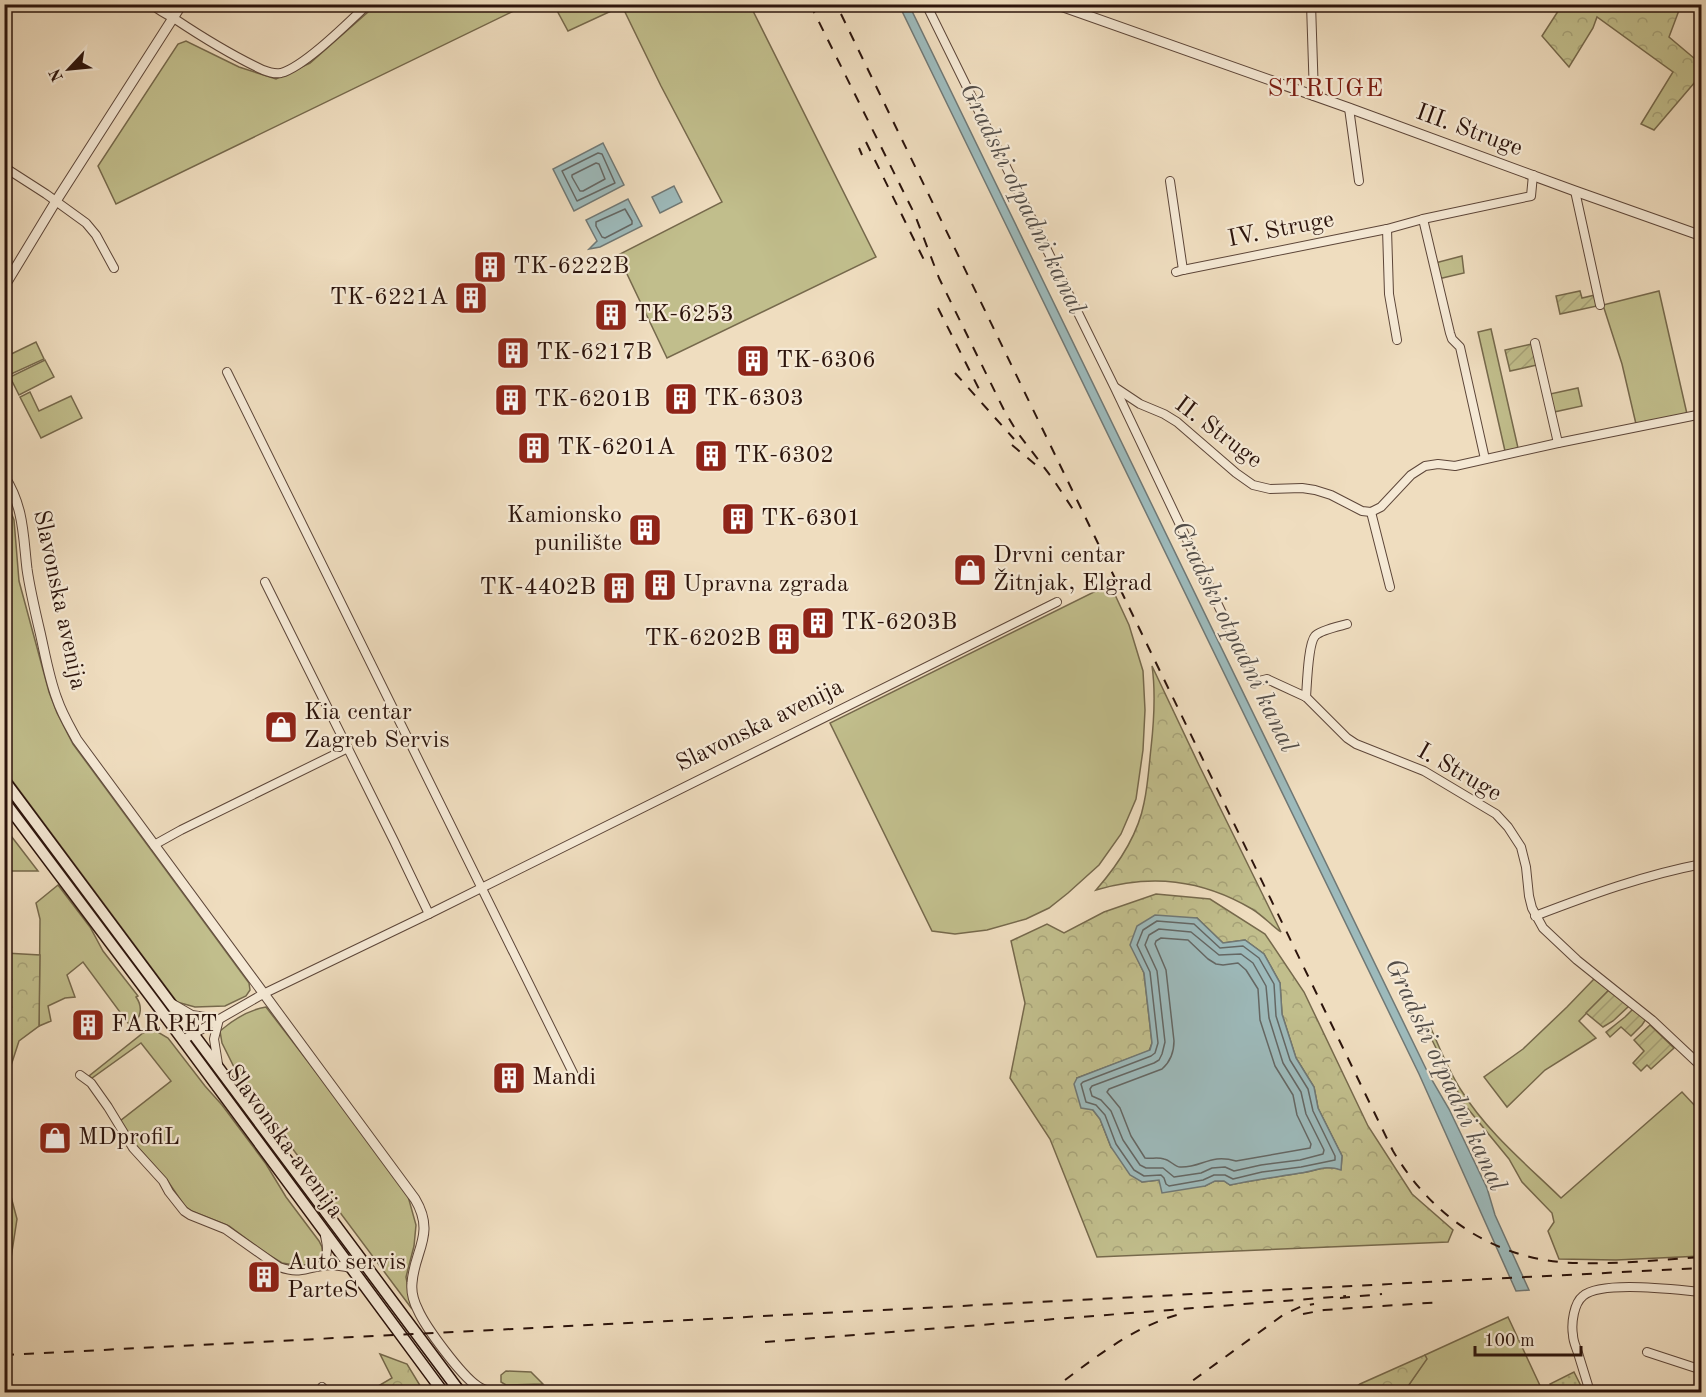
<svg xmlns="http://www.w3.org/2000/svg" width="1706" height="1397" font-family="'Old Standard TT',serif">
<defs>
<pattern id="forest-crowns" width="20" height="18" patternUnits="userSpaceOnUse" patternTransform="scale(1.5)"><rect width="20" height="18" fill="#c1be8c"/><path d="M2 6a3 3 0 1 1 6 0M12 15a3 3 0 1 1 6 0" fill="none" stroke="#a6a278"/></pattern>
<pattern id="park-dots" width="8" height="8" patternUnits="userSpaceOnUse" patternTransform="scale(1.5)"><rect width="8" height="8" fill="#c1be8c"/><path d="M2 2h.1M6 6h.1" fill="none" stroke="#a6a278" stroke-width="1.8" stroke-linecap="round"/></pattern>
<pattern id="garden-furrows" width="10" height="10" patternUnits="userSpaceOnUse" patternTransform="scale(1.5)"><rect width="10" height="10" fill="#c1be8c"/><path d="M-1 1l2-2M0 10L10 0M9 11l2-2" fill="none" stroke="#a6a278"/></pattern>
</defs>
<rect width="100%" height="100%" fill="#efddbf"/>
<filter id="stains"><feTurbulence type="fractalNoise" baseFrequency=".00333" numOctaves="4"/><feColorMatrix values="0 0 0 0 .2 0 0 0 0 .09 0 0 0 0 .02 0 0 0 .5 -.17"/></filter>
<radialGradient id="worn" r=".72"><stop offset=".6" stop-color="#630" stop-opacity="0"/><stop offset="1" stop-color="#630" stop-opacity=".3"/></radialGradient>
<g fill="#c1be8c" stroke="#76694c" stroke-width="1.5">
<path d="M376,5H526L116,204L98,166L178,44L186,41L239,67L276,79L310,63Z"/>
<path d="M554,5H750L876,257L667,358L618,255L722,202L661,86L622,6L568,31Z"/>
<path d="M1462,256L1464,273L1438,279L1435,263Z"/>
<path d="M1659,291L1687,414L1636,424L1622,364L1603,305Z"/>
<path d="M1491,329L1518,448L1505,451L1478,332Z"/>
<path d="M36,342L44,359L9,375L5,366V357Z"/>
<path d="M45,360L54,377L19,395L10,377Z"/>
<path d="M1578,388L1582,406L1554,412L1550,394Z"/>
<path d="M30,392L39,411L71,396L82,418L41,438L20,397Z"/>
<path d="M4,495L14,520L19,581L49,692L57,713L73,744L249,983L250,990L246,996L225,1006L195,1007L177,1002L5,771Z"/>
<path d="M1110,584L1129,625L1143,671L1145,710L1143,750L1136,799L1121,834L1099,865L1068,893L1049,908L1026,919L987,930L955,934L932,931L830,723Z"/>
<path d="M5,828L38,871H5Z"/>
<path d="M58,885L90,927L103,951L138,996L136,997C144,1008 140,1019 131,1027L83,962L67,975L75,997L65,998L48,1006L51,1021L39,1026L40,919L36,903Z"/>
<path d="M1594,979L1609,990L1579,1021L1596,1038L1545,1070L1507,1107L1484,1077L1523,1049L1567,1007Z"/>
<path d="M266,1007L406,1189L416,1225L414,1246L406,1277L412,1309L239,1077L222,1043L220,1031C234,1019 248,1010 266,1007Z"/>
<path d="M1429,1024C1439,1046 1448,1070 1461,1090C1487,1132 1526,1164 1561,1198L1682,1092L1697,1108L1701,1104V1256L1616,1260L1559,1259L1548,1231L1554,1222L1552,1213L1522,1182L1509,1159L1464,1104L1427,1030L1426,1027Z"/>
<path d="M148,1031H156L168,1038L205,1086L222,1105L266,1164L286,1197L319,1241L322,1247L323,1259L318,1263L301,1266L282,1263L264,1252L229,1226L189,1210L184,1205L167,1180L135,1144L120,1121L171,1081L141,1043L92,1078L89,1076L143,1033Z"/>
<path d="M1508,1317L1543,1392H1404L1426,1359L1425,1355Z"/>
<path d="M506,1371L531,1372L543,1384L506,1385L501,1382V1375Z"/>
</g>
<g fill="url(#forest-crowns)" stroke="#76694c" stroke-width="1.5" fill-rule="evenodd">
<path d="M1562,5H1681L1669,37L1701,64V75L1654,130L1641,124L1673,72L1597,17L1593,28L1569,67L1542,36Z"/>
<path d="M1152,666L1199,765L1281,932C1271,925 1262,915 1252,909C1201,879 1151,874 1096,890C1117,866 1138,835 1144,803C1148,785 1149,766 1151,748C1154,721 1156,693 1152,666Z"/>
<path d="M1156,894L1210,899L1265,934L1304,992L1368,1126L1412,1194L1453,1230L1448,1242L1097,1257L1050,1139L1010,1078L1025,1003L1011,941L1047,924L1064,933L1104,912ZM1197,918L1223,943L1245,940L1264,954L1280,983L1282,1014L1296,1058L1314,1087L1318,1108L1342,1156L1341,1169C1323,1165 1318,1171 1300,1173C1277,1177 1254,1180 1230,1185L1224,1181H1214L1205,1186L1159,1180L1142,1182L1111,1147L1100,1119L1093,1110L1077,1078L1149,1051L1152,1043L1144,973L1131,945Z"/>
<path d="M5,953L40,955L39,1026L19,1041L5,1084L4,994L8,967L5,963Z"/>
<path d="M5,1174L17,1219L9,1271L5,1279L6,1249Z"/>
<path d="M380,1354L407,1364L424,1392H368L392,1378Z"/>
<path d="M1425,1355L1427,1359L1404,1392H1349L1360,1384Z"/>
</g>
<path fill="url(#park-dots)" stroke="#76694c" stroke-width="1.5" d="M1574,1372L1584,1392H1555L1550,1384Z"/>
<g fill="url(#garden-furrows)" stroke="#76694c" stroke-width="1.5">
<path d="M1580,291L1582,298L1595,295L1597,306L1560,314L1556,296Z"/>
<path d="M1532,344L1537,365L1510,371L1505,350Z"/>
<path d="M1609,990L1629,1006L1613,1021L1603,1027L1586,1013Z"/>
<path d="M1633,1009L1646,1019L1642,1025L1631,1036L1621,1027L1610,1037L1606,1032L1625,1017Z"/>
<path d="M1650,1025L1674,1048L1651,1069L1647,1065L1641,1071L1633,1063L1644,1051L1634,1040Z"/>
</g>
<g fill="#9dbabb" stroke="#707875" stroke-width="1.5">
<path d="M899,5H909L1429,1075L1449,1109L1487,1188L1495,1215L1529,1290L1516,1291L1419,1074Z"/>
<path d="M603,143L624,185L574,211L553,169Z"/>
<path d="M674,186L682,202L660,213L652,197Z"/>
<path d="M628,199L642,226L600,247L589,249L597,241L586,220Z"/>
<path d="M1155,915L1197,918L1223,943L1245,940L1264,954L1280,983L1282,1014L1296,1058L1314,1087L1318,1108L1342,1156L1341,1170C1325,1164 1316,1171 1300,1173C1276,1177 1253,1180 1230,1185L1224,1181H1215L1205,1186L1162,1193L1159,1180L1142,1182L1130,1175L1111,1147L1100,1119L1093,1110L1081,1108L1074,1084L1077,1078L1150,1050L1152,1043L1144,973L1130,945L1137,926Z"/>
</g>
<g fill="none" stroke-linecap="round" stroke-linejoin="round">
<g stroke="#646764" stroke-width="1.5">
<path d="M598,153L602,154L615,183L577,201L562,171Z"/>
<path d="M596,163L599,164L605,179L583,191H580L572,177V175Z"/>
<path d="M625,209L632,221V224L605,238L602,237L596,226V222Z"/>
<path d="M1157,921L1194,924L1220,948L1243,946L1259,958L1274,984L1276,1016L1290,1060L1308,1089L1313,1111L1335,1156V1160L1301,1167L1262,1172L1233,1179L1225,1175H1214L1203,1180L1169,1186L1166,1184L1164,1178L1161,1175L1144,1176L1134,1170L1116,1144L1105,1115L1096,1105L1086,1102L1081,1084L1083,1082L1151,1056L1155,1053L1158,1043L1150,972L1137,945L1143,930Z"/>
<path d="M1159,929L1191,932L1219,955L1241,954L1253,963L1266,986L1269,1018L1283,1063L1301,1092L1306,1114L1324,1150L1323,1154L1300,1160L1261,1165L1234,1171L1225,1167L1212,1168L1201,1173L1174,1177L1163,1168H1146L1140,1165L1123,1140L1111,1111L1101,1100L1092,1096L1090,1089L1092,1086L1154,1063L1159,1060L1162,1054L1165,1042L1157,971L1145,945L1149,935Z"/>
<path d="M1161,938L1188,940L1208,959L1216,964L1223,965L1238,963L1246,970L1258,989L1260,1020L1275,1066L1293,1095L1297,1115L1311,1144L1310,1148L1236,1161C1210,1153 1202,1168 1180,1167C1175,1167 1170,1160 1164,1159C1158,1157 1151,1159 1145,1158L1131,1136L1120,1108L1107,1092L1109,1089L1162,1069C1170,1062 1174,1052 1174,1041L1166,970L1155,944L1156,941Z"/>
</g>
<defs>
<g id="minor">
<path d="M152,4C158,11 167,14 175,19C202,37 233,56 263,70C268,72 276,74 281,73C304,67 349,22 368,4"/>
<path d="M926,4L1115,388L1247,666L1255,678L1259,681L1267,679L1306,697L1347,738L1356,744L1424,771L1496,814L1508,827L1521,847L1526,867L1529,896L1532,908L1543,928L1577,960L1652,1020L1702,1067"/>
<path d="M1311,4L1314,96"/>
<path d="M1349,108L1359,181"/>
<path d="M4,167L46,194L86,223L96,235L114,268"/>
<path d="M1170,181L1183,270"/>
<path d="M1575,191L1600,305"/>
<path d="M1423,219L1450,333L1452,339L1460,347L1485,459"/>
<path d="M1387,229L1389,294L1397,340"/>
<path d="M1176,272L1183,270L1387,229L1423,219L1531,196L1533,175"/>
<path d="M1535,343L1558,443"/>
<path d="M227,372L574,1075"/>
<path d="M1116,388L1140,404L1164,414L1177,422L1236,473L1253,485L1270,489L1302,488L1315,490L1331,495L1362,511L1371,512L1381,507L1411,475L1425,466L1438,464L1455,466L1558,443L1702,414"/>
<path d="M1371,512L1390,587"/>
<path d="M265,582L394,841L429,914"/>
<path d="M1306,697C1307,685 1308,644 1315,636C1320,630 1340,626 1347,624"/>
<path d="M154,845L181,830L348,748"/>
<path d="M1535,916C1590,895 1644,875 1702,864"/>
<path d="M173,1004L192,1015L218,1019"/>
<path d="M183,1040L263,994L429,914L1057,602"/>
<path d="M218,1064L214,1039L219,1019"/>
<path d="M80,1075L91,1083L108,1107L133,1148L163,1181L169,1192L184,1211L190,1215L225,1229L279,1267C300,1274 302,1269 322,1266C331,1264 342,1266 351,1268"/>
<path d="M322,1266C328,1255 328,1248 325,1236"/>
<path d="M1647,1352L1702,1370"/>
<path d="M322,1387L327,1392"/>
<path d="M1590,1392C1586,1379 1582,1366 1578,1353C1576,1347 1573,1341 1573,1335C1571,1323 1574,1303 1583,1296C1602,1280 1676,1290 1702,1292"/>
</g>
<g id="tertiary">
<path d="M1055,4L1349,108L1575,191L1702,236"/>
<path d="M4,287L56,201L182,4"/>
<path d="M4,476C24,507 23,535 27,569C30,590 35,611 40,632C45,654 49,678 57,699C62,714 70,727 77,740L415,1199C436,1234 414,1251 412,1283C411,1292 414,1302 418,1310C426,1328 461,1375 477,1386C482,1390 487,1391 494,1392"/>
</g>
<g id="secondary">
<path d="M4,780L460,1392"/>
<path d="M4,801L160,1009L443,1392"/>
</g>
</defs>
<use href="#minor" stroke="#5d4639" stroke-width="10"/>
<use href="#tertiary" stroke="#5d4639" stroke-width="11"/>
<use href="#secondary" stroke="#2c140c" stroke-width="13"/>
<use href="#minor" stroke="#f5e9d5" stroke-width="8"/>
<use href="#tertiary" stroke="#f5e9d5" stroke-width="9"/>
<use href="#secondary" stroke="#f5e9d5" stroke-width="10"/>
<g stroke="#2c140c" stroke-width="2" stroke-dasharray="10 10" stroke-linecap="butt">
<path d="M810,4L915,215L939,278L1004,410L1017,432L1053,479L1076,514"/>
<path d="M841,14L1393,1151C1430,1213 1486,1254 1559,1262C1606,1266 1655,1260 1702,1257"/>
<path d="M866,142L925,262"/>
<path d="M859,148L862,155"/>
<path d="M938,308L983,397"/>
<path d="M955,373L1014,439"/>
<path d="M1012,445L1036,465"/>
<path d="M1340,1298L1382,1294"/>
<path d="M1303,1314L1324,1310L1442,1302"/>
<path d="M765,1342L1346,1296"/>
<path d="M4,1355L1702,1268"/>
<path d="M1049,1392C1090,1362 1129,1328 1180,1314"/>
<path d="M1177,1392L1283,1315L1302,1306L1314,1304"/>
</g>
</g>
<defs>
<symbol id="building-square" viewBox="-11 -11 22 22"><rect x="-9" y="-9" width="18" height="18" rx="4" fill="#8f2418" stroke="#f5e9d5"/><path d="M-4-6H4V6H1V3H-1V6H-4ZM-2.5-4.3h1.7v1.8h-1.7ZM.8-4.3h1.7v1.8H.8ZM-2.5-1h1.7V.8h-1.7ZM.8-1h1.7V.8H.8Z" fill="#fff"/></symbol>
<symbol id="shop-square" viewBox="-11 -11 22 22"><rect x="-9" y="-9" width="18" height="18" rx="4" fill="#8f2418" stroke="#f5e9d5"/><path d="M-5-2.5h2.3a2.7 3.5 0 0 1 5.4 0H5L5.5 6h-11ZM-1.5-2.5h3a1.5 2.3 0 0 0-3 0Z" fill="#fff"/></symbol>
</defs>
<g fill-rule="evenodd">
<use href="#building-square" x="471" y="248" width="38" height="38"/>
<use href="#building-square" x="452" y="279" width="38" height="38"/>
<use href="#building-square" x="592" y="296" width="38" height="38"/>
<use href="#building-square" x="494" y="334" width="38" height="38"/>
<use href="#building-square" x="734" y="342" width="38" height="38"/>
<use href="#building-square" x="662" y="380" width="38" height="38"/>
<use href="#building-square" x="492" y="381" width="38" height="38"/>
<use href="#building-square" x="515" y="429" width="38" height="38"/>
<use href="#building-square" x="692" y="437" width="38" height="38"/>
<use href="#building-square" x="719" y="500" width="38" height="38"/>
<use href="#building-square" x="626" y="511" width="38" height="38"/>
<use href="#shop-square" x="951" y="551" width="38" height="38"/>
<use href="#building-square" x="641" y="566" width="38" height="38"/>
<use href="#building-square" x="600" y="569" width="38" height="38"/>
<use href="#building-square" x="799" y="604" width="38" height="38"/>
<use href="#building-square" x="765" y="620" width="38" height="38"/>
<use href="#shop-square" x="262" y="708" width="38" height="38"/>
<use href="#building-square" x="69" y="1006" width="38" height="38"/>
<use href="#building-square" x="490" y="1059" width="38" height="38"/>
<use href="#shop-square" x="36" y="1119" width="38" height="38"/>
<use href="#building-square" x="245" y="1258" width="38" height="38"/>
</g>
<g text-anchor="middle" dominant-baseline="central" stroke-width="4.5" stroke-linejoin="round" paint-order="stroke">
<g font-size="24" fill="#2c140c" stroke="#f5e9d5">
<text transform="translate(1469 131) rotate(20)">III. Struge</text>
<text transform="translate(1281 230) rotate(-11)">IV. Struge</text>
<text transform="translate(1218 433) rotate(37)">II. Struge</text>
<text transform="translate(59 600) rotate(78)">Slavonska avenija</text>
<text transform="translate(760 726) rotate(-26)">Slavonska avenija</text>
<text transform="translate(1459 773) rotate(30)">I. Struge</text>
<text transform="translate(284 1142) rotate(54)">Slavonska avenija</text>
</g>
<g font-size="24" fill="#2c140c" stroke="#f5e9d5" text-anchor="start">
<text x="513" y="267">TK-6222B</text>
<text x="448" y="298" text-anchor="end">TK-6221A</text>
<text x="634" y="315">TK-6253</text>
<text x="536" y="353">TK-6217B</text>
<text x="776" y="361">TK-6306</text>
<text x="704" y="399">TK-6303</text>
<text x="534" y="400">TK-6201B</text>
<text x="557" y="448">TK-6201A</text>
<text x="734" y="456">TK-6302</text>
<text x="622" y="516" text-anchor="end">Kamionsko<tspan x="622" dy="28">punilište</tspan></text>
<text x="761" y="519">TK-6301</text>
<text x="993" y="556">Drvni centar<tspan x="993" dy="28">Žitnjak, Elgrad</tspan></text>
<text x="683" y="585">Upravna zgrada</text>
<text x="596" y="588" text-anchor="end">TK-4402B</text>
<text x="841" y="623">TK-6203B</text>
<text x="761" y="639" text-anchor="end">TK-6202B</text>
<text x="304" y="713">Kia centar<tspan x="304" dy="28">Zagreb Servis</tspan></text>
<text x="111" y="1025">FAR PET</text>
<text x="532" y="1078">Mandi</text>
<text x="78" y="1138">MDprofiL</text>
<text x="287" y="1263">Auto servis<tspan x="287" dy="28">ParteS</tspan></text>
</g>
<g font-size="26" letter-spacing="1.5" fill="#7a1f14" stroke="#f5e9d5">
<text x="1326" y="89">STRUGE</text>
</g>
<g font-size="26" font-style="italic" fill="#544e49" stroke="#f5e9d5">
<text transform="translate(1022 199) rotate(64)">Gradski otpadni kanal</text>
<text transform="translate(1234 637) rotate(64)">Gradski otpadni kanal</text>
<text transform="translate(1445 1075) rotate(65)">Gradski otpadni kanal</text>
</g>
</g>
<rect width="1706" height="1397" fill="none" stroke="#efddbf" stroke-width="24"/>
<rect x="6" y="6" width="1694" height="1385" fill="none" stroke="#2c140c" stroke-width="3"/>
<rect x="12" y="12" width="1682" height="1373" fill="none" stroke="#2c140c" stroke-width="1.5"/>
<g transform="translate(69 69) rotate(244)" stroke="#f5e9d5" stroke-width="4.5" paint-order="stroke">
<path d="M0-4.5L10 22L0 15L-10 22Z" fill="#2c140c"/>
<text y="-9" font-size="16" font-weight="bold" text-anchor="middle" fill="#2c140c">N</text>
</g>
<path d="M1475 1346v9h106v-9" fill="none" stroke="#2c140c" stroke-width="3"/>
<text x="1484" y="1346" font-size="18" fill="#2c140c" stroke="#f5e9d5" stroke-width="4.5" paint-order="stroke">100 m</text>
<rect width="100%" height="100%" filter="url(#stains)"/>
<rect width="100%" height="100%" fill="url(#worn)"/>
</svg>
